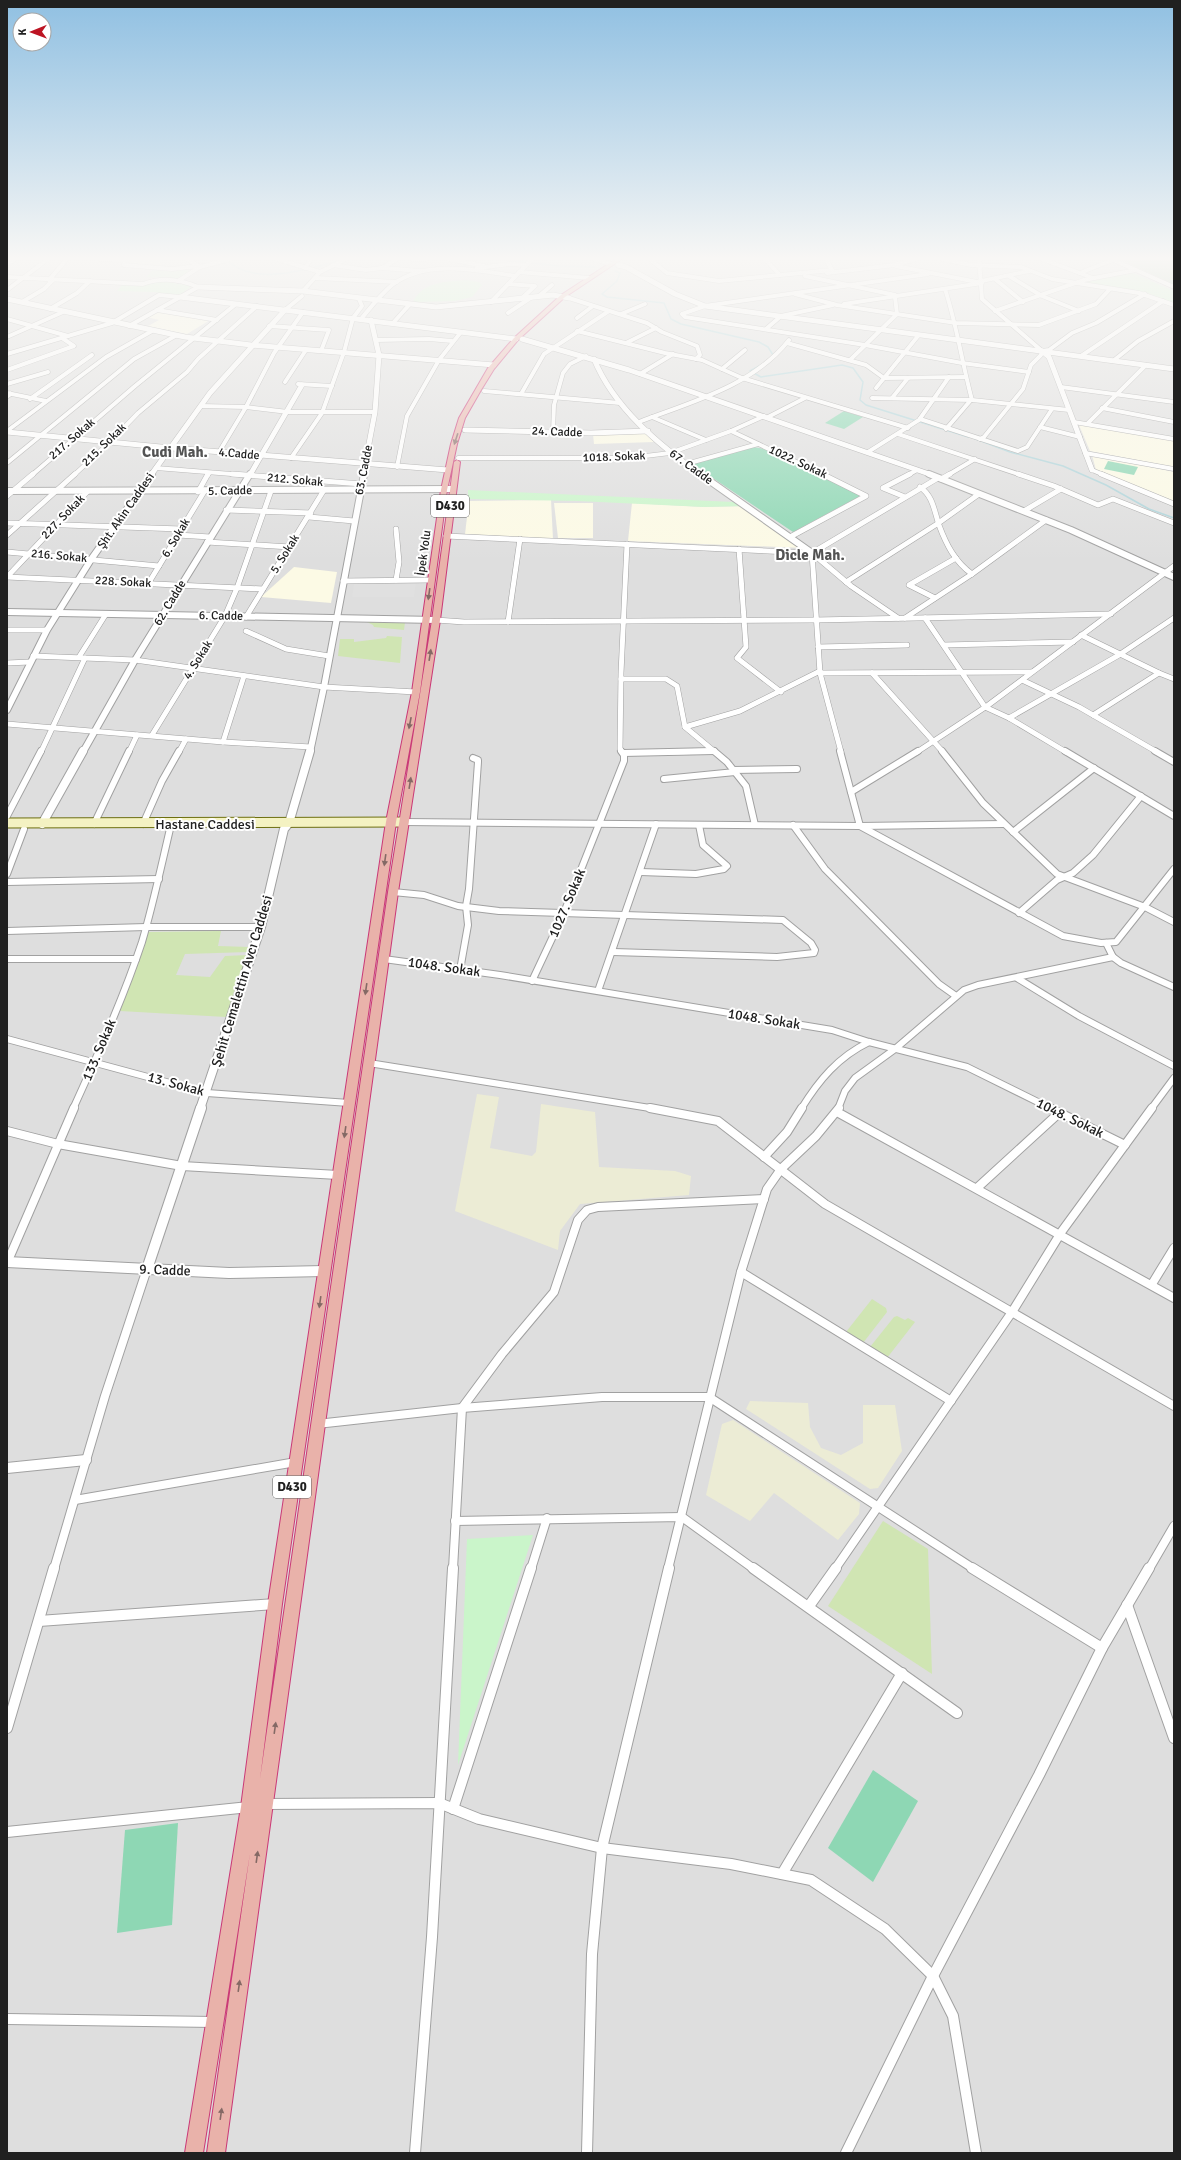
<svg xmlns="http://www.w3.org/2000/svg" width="1181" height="2160" font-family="Signika,sans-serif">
<rect width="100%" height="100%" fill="#f0ede8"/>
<rect fill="#dedede" x="7" y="259" width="1167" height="1894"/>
<g fill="#fcfae5">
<path d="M158,259L164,267L127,265V260Z"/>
<path d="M159,311L210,320L187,334L148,326L159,320L147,317Z"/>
<path d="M1083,424L1174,441V467L1090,451L1079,425Z"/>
<path d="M646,433L654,442L594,444L593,434Z"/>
<path d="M1092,455L1174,472V501L1096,470Z"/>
<path d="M551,500L553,539L465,534L469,501Z"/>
<path d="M554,503H593V538H558Z"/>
<path d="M632,503L704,507L746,506L803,548L628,541Z"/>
<path d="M294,567L337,572L331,603L261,597Z"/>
</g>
<g fill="#ececd5">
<path d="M477,1094L499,1097L490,1148L532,1156L536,1152L541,1104L595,1112L599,1167L675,1171L691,1176L689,1195L580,1204L560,1231L558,1250L455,1211Z"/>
<path d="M750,1401L808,1403L810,1427L821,1448L841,1455L863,1443V1405H895L902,1451L878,1488L870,1489L746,1409Z"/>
<path d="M733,1420L860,1503L859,1514L838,1540L774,1493L750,1521L706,1495L722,1424Z"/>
</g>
<g fill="#d0e5b3">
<path d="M367,622H405L404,630L374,627L373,625Z"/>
<path d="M387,636L402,637L400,663L338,656L340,639H354V642L386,638Z"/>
<path d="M221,931L218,946L250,947L249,952L185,954L176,975L210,977L225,956L248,955L226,1017L120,1011L148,932Z"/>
<path d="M872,1299L886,1308L887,1312L863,1343L846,1332Z"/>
<path d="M897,1316L905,1320L908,1318L915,1322L887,1358L870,1347L894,1317Z"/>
<path d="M883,1521L928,1549L932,1674L828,1606Z"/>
</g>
<path fill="#abc7ad" d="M1124,259H1174V284H1168L1164,280L1121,260Z"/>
<g fill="#caf5ca">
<path d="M155,267L189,268V271L178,278L147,277Z"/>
<path d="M1133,273L1174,291V303L1145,292L1082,283Z"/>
<path d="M156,280L192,286L178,296L154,292L117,291L122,285Z"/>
<path d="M466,280L479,282L482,285L472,297L455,301L413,302C423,281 446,282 466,280Z"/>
<path d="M468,490L734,502L746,506L704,507L578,501L468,499Z"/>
<path d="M533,1535L458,1765L467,1539Z"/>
</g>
<g fill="#8ed7b4">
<path d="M844,411L863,417L844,429L825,423Z"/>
<path d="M753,447L765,449L862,495L793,532L692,464Z"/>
<path d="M1108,461L1138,467L1134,475L1104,469Z"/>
<path d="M873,1770L918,1801L873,1882L828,1848Z"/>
<path d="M178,1823L172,1925L117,1933L125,1830Z"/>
</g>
<path fill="#e0e0e0" d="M412,582L416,584L414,597H352L354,583Z"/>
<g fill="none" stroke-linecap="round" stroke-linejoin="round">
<g stroke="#add3d9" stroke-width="1.5">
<path d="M493,259L559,266L595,267"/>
<path d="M230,260L228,261C249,280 282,275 307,269"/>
<path d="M312,268L338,261"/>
<path d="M615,271L620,273L617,281L602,294L607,297L664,303L671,319L681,324L759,342L768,347L773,355"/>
<path d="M761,365L750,371L761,377L842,365L853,368L863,382L860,400L866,405L968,437"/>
<path d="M973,438L1010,452L1063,466L1106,485L1149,509L1174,518"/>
</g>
<defs>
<g id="minor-far4">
<path d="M101,259L125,260"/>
<path d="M125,259L124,265L172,269L198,266"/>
<path d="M187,259L200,267"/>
<path d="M277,259L320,272"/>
<path d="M397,259L382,268L421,271"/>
<path d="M412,259H426"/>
<path d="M449,259L484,266"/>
<path d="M594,259L611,264"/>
<path d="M655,259L652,261L667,273L719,281L832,270L826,259"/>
<path d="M765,259L780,275"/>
<path d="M942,259L971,265L1021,267L1052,279L1139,293L1174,305"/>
<path d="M979,259L982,299L1042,351"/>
<path d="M1042,259L1093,278"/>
<path d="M1111,259L1174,287"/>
<path d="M7,264L15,259"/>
<path d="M333,265L366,270L382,268"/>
<path d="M896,266L977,282L1029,271"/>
<path d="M305,268L311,259"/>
<path d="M477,268L510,264L526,265"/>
<path d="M519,272L589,278"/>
<path d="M827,273L894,265L916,259"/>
<path d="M1080,273L1115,259"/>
<path d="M928,274L705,306L682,314L685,317L865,345L962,363L1029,372"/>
<path d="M805,276L895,295"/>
<path d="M1009,276L1042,296L1079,311"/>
<path d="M7,277L143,284C161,277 180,279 198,287"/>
<path d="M316,278L397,282"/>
<path d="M995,279L1023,302"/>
<path d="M49,280L67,259"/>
<path d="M178,281L200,267L230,259"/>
<path d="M508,284L535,286L521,299"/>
<path d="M945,289C957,326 962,363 972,400"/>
<path d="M7,290L48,259"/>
<path d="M303,291L320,272L346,259"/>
<path d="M795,294L837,305L956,323L1039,325L1096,304L1110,289"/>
<path d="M539,296L552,285"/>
<path d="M569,298L647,323L662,332L697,346L700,355L696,359"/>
<path d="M22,302L44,289L53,280"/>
<path d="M491,302L532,259"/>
<path d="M844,304L982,283"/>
<path d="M50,309L77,293L90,281"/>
<path d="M157,310L217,320"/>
<path d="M285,310L302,296"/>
<path d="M995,311L1084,280L1136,270"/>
<path d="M508,313L532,297"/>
<path d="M621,314L645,304"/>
<path d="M577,318L593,306"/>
<path d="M7,319L68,336"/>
<path d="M361,319C371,307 380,295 392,285C426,259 476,270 515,276"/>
<path d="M393,323L410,304"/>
<path d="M129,326L198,287"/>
<path d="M269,326L329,330L321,351"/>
<path d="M766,329L781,316L833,305"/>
<path d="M577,331L665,353L702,360L742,378L908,428"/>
<path d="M7,337L63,312"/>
<path d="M376,340L429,339L452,341"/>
<path d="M626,343L656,328"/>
<path d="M787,343L866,365L884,378L966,377"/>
<path d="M1042,351L1049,350L1072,333L1096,323L1145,294"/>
<path d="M7,354L112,323L159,295L180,297"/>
<path d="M1081,356L1163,301"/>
<path d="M850,360L897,314L895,297"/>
<path d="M1113,361L1138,341L1174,321"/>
<path d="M722,369L745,350"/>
<path d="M7,370L74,346L62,338"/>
<path d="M640,374L673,354"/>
<path d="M285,382L306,350"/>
<path d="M7,384L48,372"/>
<path d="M298,384L332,386"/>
<path d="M1061,387L1174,402"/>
<path d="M876,388L918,336"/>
<path d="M484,391L620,403"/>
<path d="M7,393L46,401"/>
<path d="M521,394L544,354L609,311"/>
<path d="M872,398L972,400L1069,410"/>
<path d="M892,398L908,378"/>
<path d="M30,399L92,355"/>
<path d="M201,406L246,407L288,412H375"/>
<path d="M1102,408L1174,422"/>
<path d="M652,417L706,440"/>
<path d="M768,417L805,398"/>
<path d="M920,419L1018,451L1027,447L1052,409"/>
<path d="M639,422C691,402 753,386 789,340"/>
<path d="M1074,422L1174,439"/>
<path d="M1088,423L1146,365"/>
<path d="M1040,427L1080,437"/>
<path d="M946,429L970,401"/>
<path d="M7,431L106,357L152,331"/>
<path d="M731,431L824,475"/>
<path d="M553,432L554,405L563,373L570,364L586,356"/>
<path d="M898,434L1021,475"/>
<path d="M980,439L984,437L1023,389L1031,365L1041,355L1042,351"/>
<path d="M219,452L246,407L274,353L303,312"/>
<path d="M868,452L919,420L949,377"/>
<path d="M1085,453L1174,469"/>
<path d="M291,458L322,413L344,352L353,318L362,306L359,299"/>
<path d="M458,458H629L670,453L731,431L764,416"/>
<path d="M7,463L134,359L177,335"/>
<path d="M686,464L758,444"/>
<path d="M397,467L407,416L439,360L461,332"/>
<path d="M156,468L244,475"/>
<path d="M1092,470L1104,475"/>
<path d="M32,475L135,386L236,304"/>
<path d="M74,475L109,443L138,413L187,372L198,359L257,306"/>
<path d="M208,475L209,473"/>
<path d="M908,475L917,470"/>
<path d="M948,475L975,459"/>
</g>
<g id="minor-far3">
<path d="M232,474L362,484"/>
<path d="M1018,474L1054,486L1098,505L1113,499L1174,523"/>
<path d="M1101,474L1174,504"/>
<path d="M941,479L950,474"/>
<path d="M920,487C933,496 934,510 939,525C946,544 955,562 972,574"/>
<path d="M198,492L208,474"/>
<path d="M7,496L33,474"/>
<path d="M905,497L883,488L910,474"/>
<path d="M226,510L311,513"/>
<path d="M1024,511L1061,489"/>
<path d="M309,517L354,521"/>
<path d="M7,523L181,529"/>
<path d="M396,529L399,562L396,580"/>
<path d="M7,535L75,474"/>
<path d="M178,535L210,537"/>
<path d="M446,536L812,553L938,478"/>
<path d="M790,537L866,496L822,474"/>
<path d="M207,542L290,547"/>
<path d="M739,549L746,647L737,658L781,692"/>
<path d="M7,552L159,566"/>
<path d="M812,553L820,673L841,752"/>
<path d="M812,553L851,586L898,618"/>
<path d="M7,577L263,589"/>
<path d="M7,577L87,492"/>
<path d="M343,581L431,580"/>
<path d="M846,582L937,524L979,494"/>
<path d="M148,584L204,492"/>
<path d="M935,598L909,585L956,558"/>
<path d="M246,617L324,490"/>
<path d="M905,618L972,574L1046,520"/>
<path d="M925,618L985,707L1009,718L1066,752"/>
<path d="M436,620L464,622L815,620L1111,614"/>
<path d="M508,622L520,539"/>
<path d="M7,630H47"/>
<path d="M246,631L286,649L329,656"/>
<path d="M1081,635L1159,673"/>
<path d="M944,645L1073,642"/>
<path d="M818,647L907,645"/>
<path d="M33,656L135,660L324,687L416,692"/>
<path d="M79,657L106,614"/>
<path d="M7,663L30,662"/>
<path d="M820,673L1032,672"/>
<path d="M872,673L943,752"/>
<path d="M621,679H666L677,686L685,727L715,752"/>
<path d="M1022,680L1079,707L1157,752"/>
<path d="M1093,715L1159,673L1174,679"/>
<path d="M1009,718L1119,655L1174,618"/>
<path d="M7,724L223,742L311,747"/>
<path d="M685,727L740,711L820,671"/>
<path d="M152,735L225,616L237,588L271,491"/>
<path d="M223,742L244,676"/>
<path d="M41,752L85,658"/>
<path d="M129,752L137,735"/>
<path d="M179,752L186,739"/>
<path d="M622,752L620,749L621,673L627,544"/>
<path d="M669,752L714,751"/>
<path d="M917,752L987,706L1174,566"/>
</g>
<g id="minor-far2">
<path d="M714,751L727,762L746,786L755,825"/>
<path d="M840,751L860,826L1063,936L1101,943L1116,942L1174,869"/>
<path d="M942,751L983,803L1057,874L1145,907L1174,922"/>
<path d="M1065,751L1174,816"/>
<path d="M1155,751L1174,762"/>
<path d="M623,753L714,751"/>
<path d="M733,770L797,769"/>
<path d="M664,779L735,772"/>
<path d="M851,792L918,751"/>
<path d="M7,816L41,751"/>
<path d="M404,822L860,826L1003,824"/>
<path d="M94,824L129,751"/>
<path d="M143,824L162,781L179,751"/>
<path d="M793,825L825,869L939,984L956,996"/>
<path d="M1013,832L1094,768"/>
<path d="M641,872L696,874L724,869L727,866L703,845L699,825"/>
<path d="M7,874L24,829"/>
<path d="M7,882L159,879"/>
<path d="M393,892L424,895L458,906L499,911L783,920L811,943L815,950L814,953L777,957L613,952"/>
<path d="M1019,913L1057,880L1073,873L1093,855L1141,796"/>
<path d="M7,931L146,927H261"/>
<path d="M1106,943L1113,957L1121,963L1174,987"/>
<path d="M7,959H136"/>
<path d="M384,959L500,975L832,1030L869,1042L967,1067L1052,1109"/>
<path d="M460,970L468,925L466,906L469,889L478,762V760L473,758"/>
<path d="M1017,978L1079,1016L1174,1066"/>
<path d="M532,981L563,915L624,761V755L621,751"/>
<path d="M598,991L656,824"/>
<path d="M7,1039L207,1093L349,1103"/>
<path d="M369,1063L656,1109"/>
<path d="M73,1109C98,1054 123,999 142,942C153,905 161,867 170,829"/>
<path d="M801,1109C819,1080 838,1057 869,1042"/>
<path d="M838,1109L845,1091L855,1078L895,1049L964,990L978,985L1113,957"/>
<path d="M1151,1109L1174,1078"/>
</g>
<g id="minor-far1">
<path d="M650,1108L718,1121L825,1204L1174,1406"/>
<path d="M1050,1108L1125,1145"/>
<path d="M837,1112L1174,1298"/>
<path d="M7,1131L58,1144L182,1166L338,1175"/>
<path d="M764,1157L787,1132L802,1108"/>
<path d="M977,1188L1059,1113"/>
<path d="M7,1263L74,1108"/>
<path d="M741,1272L951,1401"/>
<path d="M1152,1284L1174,1248"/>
<path d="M317,1424L462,1408L602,1397H709L974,1569"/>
<path d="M75,1500L296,1462"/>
<path d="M455,1521L682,1517L754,1569"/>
<path d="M54,1569L105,1396L147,1269"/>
<path d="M453,1569L462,1408L502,1354L554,1292L578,1220L587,1210L598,1207L764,1199"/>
<path d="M531,1569L547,1518"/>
<path d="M668,1569L741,1272L767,1189L781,1169L816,1136L839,1108"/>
<path d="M835,1569L1012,1312L1062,1231L1152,1108"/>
<path d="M1149,1569L1174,1526"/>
</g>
<g id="minor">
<path d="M753,1568L957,1713"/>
<path d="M972,1568L1102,1648"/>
<path d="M1127,1605L1174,1738"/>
<path d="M809,1606L836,1568"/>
<path d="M39,1621L275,1604"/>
<path d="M7,1728L54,1568"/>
<path d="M265,1804L439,1803L479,1819L602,1848L731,1864L811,1880L885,1929L933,1976L953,2016L976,2153"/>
<path d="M453,1809L531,1568"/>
<path d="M7,1832L249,1807"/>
<path d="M782,1874L902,1673"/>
<path d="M7,2019L214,2022"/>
<path d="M415,2153L432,1937L453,1568"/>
<path d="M587,2153L592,1954L602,1848L669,1568"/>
<path d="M846,2153L933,1976L1039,1775L1102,1648L1149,1568"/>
</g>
<g id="tertiary-far3">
<path d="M618,265L626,267L675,294L705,306L1174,369"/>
<path d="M198,287L303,291L436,307L553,295L569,298"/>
<path d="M180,297L516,339"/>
<path d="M7,299L185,337L251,345L494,365"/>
<path d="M522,339L629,370L932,475"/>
<path d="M1042,351L1049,357L1092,470"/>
<path d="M594,359C614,408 659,445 701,475"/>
<path d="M7,396L10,394"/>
<path d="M465,430L591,433L648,431"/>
<path d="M7,432L171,448L448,470"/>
<path d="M151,475L210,393L285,310"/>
<path d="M250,475L302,385"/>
<path d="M363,475L375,412L379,355L371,320"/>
</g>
<g id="tertiary-far2">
<path d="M700,474L812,553"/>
<path d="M929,474L1071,530L1174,577"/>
<path d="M7,491L453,489"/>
<path d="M7,612L436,620"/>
<path d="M7,710L47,630L92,558L152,474"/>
<path d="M83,752L135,660L250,474"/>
<path d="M310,752L324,687L364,474"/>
</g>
<g id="tertiary-far1">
<path d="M42,824L83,751"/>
<path d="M200,1109L261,927L284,829L289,823L310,751"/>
</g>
<g id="tertiary">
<path d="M7,1262L229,1273L324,1271"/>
<path d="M147,1269L201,1108"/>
<path d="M7,1468L86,1460"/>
</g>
<path id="secondary" d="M7,823L404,822"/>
<path id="trunk" d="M616,259H622L565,297L518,340L494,369L481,390L465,418L457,444L447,490L420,692L396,822L282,1604L260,1779L388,892L432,620L454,462L457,460L460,462L440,620L398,892L225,2153H207L250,1853L203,2153H185L241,1807L268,1604L386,822L412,692L441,490L451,444L459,418L488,368L514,338L561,295Z"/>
</defs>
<use href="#minor-far4" stroke="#a1a1a1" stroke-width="5"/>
<use href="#minor-far3" stroke="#a1a1a1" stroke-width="6"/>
<use href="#minor-far2" stroke="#a1a1a1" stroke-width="8"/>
<use href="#minor-far1" stroke="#a1a1a1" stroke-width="10"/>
<use href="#minor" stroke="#a1a1a1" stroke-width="12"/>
<use href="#tertiary-far3" stroke="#a1a1a1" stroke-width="6"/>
<use href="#tertiary-far2" stroke="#a1a1a1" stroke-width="8"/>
<use href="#tertiary-far1" stroke="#a1a1a1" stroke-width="10"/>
<use href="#tertiary" stroke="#a1a1a1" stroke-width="12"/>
<use href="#secondary" stroke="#6d6f10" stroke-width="11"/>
<use href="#trunk" stroke="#ca3977" stroke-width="2"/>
<use href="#minor-far4" stroke="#fff" stroke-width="4"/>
<use href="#minor-far3" stroke="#fff" stroke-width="5"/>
<use href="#minor-far2" stroke="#fff" stroke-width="6"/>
<use href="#minor-far1" stroke="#fff" stroke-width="8"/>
<use href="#minor" stroke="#fff" stroke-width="10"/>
<use href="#tertiary-far3" stroke="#fff" stroke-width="5"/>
<use href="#tertiary-far2" stroke="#fff" stroke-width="6"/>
<use href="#tertiary-far1" stroke="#fff" stroke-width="8"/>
<use href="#tertiary" stroke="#fff" stroke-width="10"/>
<use href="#secondary" stroke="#f4f2c2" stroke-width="9"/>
<use href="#trunk" fill="#e9b2aa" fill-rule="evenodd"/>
</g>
<defs><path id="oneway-solid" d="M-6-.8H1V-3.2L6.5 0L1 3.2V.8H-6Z"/></defs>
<g fill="#846965">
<use href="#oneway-solid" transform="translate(456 439) rotate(108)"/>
<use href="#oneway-solid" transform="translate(429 594) rotate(98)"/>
<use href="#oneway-solid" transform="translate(430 655) rotate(-81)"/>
<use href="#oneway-solid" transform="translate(410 723) rotate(101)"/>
<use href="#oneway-solid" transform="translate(410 783) rotate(-81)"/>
<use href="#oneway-solid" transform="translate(385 860) rotate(98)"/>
<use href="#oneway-solid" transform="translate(366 989) rotate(98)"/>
<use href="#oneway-solid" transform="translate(345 1132) rotate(98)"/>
<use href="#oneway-solid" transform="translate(320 1302) rotate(98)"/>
<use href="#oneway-solid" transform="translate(275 1728) rotate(-82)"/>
<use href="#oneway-solid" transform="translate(257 1857) rotate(-82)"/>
<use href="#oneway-solid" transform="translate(239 1986) rotate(-82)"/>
<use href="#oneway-solid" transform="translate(221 2114) rotate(-82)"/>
</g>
<linearGradient id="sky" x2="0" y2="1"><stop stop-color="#90c0e2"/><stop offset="0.46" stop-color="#f8f7f5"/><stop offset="1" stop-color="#f8f7f5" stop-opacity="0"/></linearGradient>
<rect width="1181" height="562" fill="url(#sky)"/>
<g text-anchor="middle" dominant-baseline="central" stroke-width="4" stroke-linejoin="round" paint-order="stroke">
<g font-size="12" fill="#202020" stroke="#fff">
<text transform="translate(557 432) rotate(2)">24. Cadde</text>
<text transform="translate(72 439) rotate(-41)">217. Sokak</text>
<text transform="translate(104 445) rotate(-44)">215. Sokak</text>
<text transform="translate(239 454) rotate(5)">4.Cadde</text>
<text transform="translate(614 457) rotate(-2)">1018. Sokak</text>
<text transform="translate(798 462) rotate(25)">1022. Sokak</text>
<text transform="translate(691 467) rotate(36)">67. Cadde</text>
<text transform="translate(364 470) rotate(-79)">63. Cadde</text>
<text transform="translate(295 480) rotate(5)">212. Sokak</text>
<text transform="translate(230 491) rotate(-1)">5. Cadde</text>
<text transform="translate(126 511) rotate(-55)">Şht. Akin Caddesi</text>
<text transform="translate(63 517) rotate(-46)">227. Sokak</text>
<text transform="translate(176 538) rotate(-59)">6. Sokak</text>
<text transform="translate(424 553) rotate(-82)">İpek Yolu</text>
<text transform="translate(285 554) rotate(-58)">5. Sokak</text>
<text transform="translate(59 556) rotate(5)">216. Sokak</text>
<text transform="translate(123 582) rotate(3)">228. Sokak</text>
<text transform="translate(170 603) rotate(-59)">62. Cadde</text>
<text transform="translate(221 616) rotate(1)">6. Cadde</text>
<text transform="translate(198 660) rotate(-58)">4. Sokak</text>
</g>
<g fill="#fff" stroke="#636363" stroke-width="1">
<rect x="431" y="495" width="38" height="22" rx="3"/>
<rect x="273" y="1476" width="38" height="22" rx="3"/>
</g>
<g font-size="13" font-weight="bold" fill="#202020">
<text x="450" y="506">D430</text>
<text x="292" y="1487">D430</text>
</g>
<g font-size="14" fill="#202020" stroke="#fff">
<text x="205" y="824">Hastane Caddesi</text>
<text transform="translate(567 903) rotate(-67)">1027. Sokak</text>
<text transform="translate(444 967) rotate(8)">1048. Sokak</text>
<text transform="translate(242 981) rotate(-73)">Şehit Cemalettin Avcı Caddesi</text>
<text transform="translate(764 1019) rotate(9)">1048. Sokak</text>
<text transform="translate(99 1050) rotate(-67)">133. Sokak</text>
<text transform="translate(176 1084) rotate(15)">13. Sokak</text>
<text transform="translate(1070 1118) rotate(26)">1048. Sokak</text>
<text transform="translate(165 1270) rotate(2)">9. Cadde</text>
</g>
<g font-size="15" font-weight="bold" fill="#535353" stroke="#fff">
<text x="175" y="452">Cudi Mah.</text>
<text x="810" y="555">Dicle Mah.</text>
</g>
</g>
<rect width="1181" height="2160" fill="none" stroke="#202020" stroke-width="16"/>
<g transform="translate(32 32) rotate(269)"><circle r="19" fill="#ffffff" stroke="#a6a6a6"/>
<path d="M0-3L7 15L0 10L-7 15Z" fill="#bd1423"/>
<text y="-6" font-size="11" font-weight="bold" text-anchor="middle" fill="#202020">K</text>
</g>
</svg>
